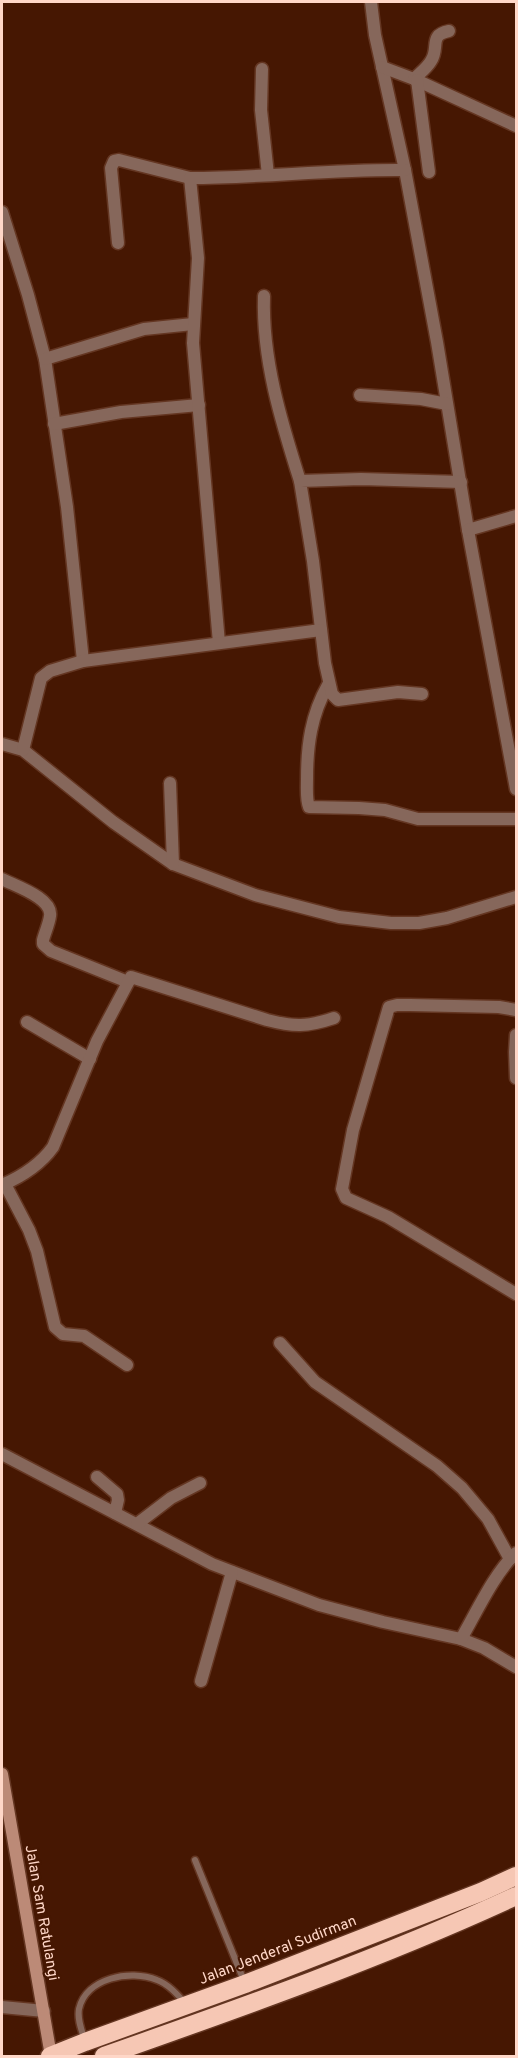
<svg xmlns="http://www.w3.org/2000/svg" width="518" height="2058" font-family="Overpass,sans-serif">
<rect width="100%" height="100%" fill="#461702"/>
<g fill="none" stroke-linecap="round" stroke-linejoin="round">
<defs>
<g id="lane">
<path d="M195,1860L244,1981"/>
<path d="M85,2041C82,2031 77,2020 79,2009C86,1978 130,1969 157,1980C168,1984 177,1994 185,2003"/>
</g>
<g id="street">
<path d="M371,2L375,35L405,170L437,342L468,530L516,789"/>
<path d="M382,67L414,79L516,126"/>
<path d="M262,69L261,110L268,175"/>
<path d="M414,79C420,73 427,68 431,61C440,48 428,35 449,31"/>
<path d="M417,80L429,172"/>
<path d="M2,212L28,295L45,359L67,507L83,661"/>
<path d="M118,243L111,168L114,161L119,160L190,178"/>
<path d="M264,296C262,359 281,421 300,481"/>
<path d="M45,359L144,329L193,324"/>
<path d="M360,395L421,399L447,404"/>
<path d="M54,424L121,412L199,405"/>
<path d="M468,530L516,516"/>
<path d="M219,643L193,343L198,258L190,178C262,178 333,169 405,170"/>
<path d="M328,685C311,715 307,745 307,779C307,788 306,799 309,807L359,808L385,810L418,819H516"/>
<path d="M422,694L398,692L338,700L332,694L325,663L313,561L300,481L361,479L461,482"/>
<path d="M2,744L23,750L113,822L173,864L255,895L339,917L391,923H419L447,918L516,897"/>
<path d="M23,750L41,678L50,671L83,661L321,630"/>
<path d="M170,783L173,864"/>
<path d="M2,879C15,886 53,898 50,916C49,924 45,932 43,940V944L51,951L128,982"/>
<path d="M516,1010L499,1007L410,1005H397L389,1007L353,1130L342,1189L346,1198L388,1217L516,1294"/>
<path d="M27,1022L90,1059"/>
<path d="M516,1035L515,1052L516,1078"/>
<path d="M5,1184L29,1230L37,1251L55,1327L63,1334L84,1336L127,1365"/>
<path d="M2,1185C23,1176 40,1165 53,1147L97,1041L131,977L267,1020C294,1027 307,1027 334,1018"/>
<path d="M280,1343L315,1382L437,1466L462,1488L488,1519L510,1559"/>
<path d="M2,1454L212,1564L319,1605L383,1622L461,1639L484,1648L516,1667"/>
<path d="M97,1477L117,1494L118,1500L115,1513"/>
<path d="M137,1524L171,1498L200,1483"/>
<path d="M461,1639C476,1613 495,1572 516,1553"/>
<path d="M201,1681L232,1572"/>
<path d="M2,2007L44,2011"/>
</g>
<path id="secondary" d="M2,1774L51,2056"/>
<g id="highway">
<path d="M50,2056L85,2042L245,1984L481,1892L516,1876"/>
<path d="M104,2056C243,2007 382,1958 516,1896"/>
</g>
</defs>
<use href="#lane" stroke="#643622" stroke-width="9"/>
<use href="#street" stroke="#643622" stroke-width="15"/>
<use href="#secondary" stroke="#643622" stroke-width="15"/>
<use href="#highway" stroke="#643622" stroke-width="21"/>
<use href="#lane" stroke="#86675b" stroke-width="6"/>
<use href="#street" stroke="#86675b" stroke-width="12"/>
<use href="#secondary" stroke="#bc8a77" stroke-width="12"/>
<use href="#highway" stroke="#f6c7b4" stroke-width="18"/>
</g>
<g text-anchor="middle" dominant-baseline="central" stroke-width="4.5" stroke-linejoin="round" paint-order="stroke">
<g font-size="15" fill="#ffd7c8" stroke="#461702">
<text transform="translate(41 1913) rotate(80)">Jalan Sam Ratulangi</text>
<text transform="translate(278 1951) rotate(-21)">Jalan Jenderal Sudirman</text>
</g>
</g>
<rect width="518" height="2058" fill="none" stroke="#ffd7c8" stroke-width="6"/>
</svg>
